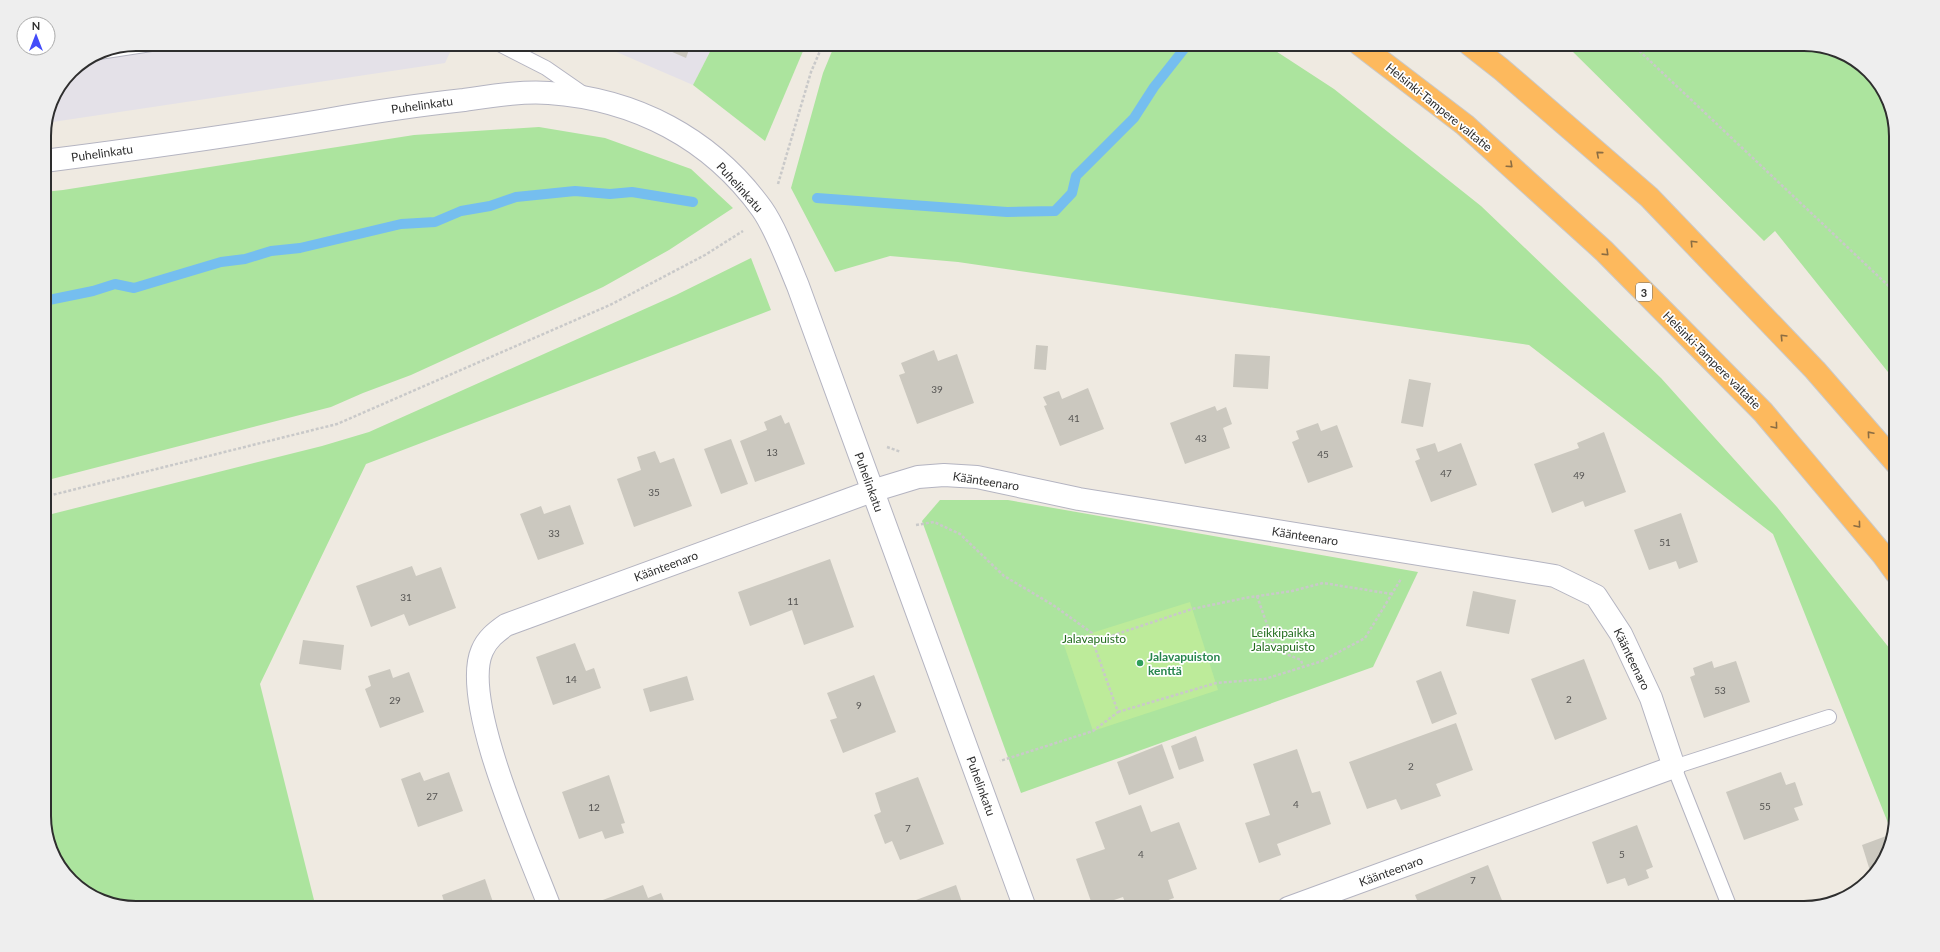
<svg xmlns="http://www.w3.org/2000/svg" width="1940" height="952" font-family="Lato,sans-serif">
<rect width="100%" height="100%" fill="#efeae1"/>
<g fill="#e4e1e8">
<path d="M136,44H454L445,63L46,123L53,96L71,71L101,51Z"/>
<path d="M598,44H714L693,85Z"/>
</g>
<g fill="#ace49e">
<path d="M714,44H806L765,141L693,85Z"/>
<path d="M835,44H1265L1334,89L1481,206L1661,378L1777,507L1890,649L1896,658V816L1892,833L1773,534L1529,345L958,262L890,256L835,272L791,188L823,73Z"/>
<path d="M1565,44H1804L1844,53L1881,85L1896,130V382L1775,231L1764,241Z"/>
<path d="M539,127L605,138L691,169L733,208L669,250L603,287L411,375L363,393L331,407L44,481V192L63,190L414,135Z"/>
<path d="M751,258L771,310L366,464L260,684L316,908H136L96,899L60,867L44,822V516L322,446L369,432L676,295Z"/>
<path d="M940,500H1008L1418,572L1373,667L1021,793L922,521Z"/>
</g>
<path fill="#bdeb9a" d="M1190,602L1218,690L1093,731L1063,642Z"/>
<g fill="none" stroke-linecap="round" stroke-linejoin="round">
<g stroke="#75beef" stroke-width="10">
<path d="M817,198L1007,212L1055,211L1072,193L1076,176L1134,118L1154,87L1188,44"/>
<path d="M44,301L93,291L115,284L134,288L221,262L245,259L271,251L300,248L401,224L435,222L461,211L490,206L516,197L575,191L610,194L632,192L693,202"/>
</g>
</g>
<g fill="#cbc8bf">
<path d="M654,44H691L686,58Z"/>
<path d="M1036,345L1048,346L1046,370L1034,369Z"/>
<path d="M934,350L938,361L957,354L974,403L917,424L899,375L905,373L901,363Z"/>
<path d="M1235,354L1270,356L1268,389L1233,387Z"/>
<path d="M1409,379L1431,383L1423,427L1401,423Z"/>
<path d="M1088,388L1104,429L1060,446L1044,406L1047,405L1043,397L1059,391L1062,399Z"/>
<path d="M1215,406L1217,411L1226,407L1232,424L1223,428L1230,448L1185,464L1170,423Z"/>
<path d="M781,415L785,424L789,422L805,464L755,482L740,441L767,430L764,422Z"/>
<path d="M1318,423L1321,431L1337,425L1353,467L1308,483L1292,442L1299,439L1296,431Z"/>
<path d="M1604,432L1626,492L1585,507L1583,501L1552,513L1534,464L1579,448L1577,443Z"/>
<path d="M731,439L748,484L721,494L704,449Z"/>
<path d="M1435,443L1438,452L1461,443L1477,485L1431,502L1415,461L1420,459L1416,449Z"/>
<path d="M655,451L660,463L674,458L692,506L634,527L617,479L641,470L637,457Z"/>
<path d="M570,505L584,544L538,560L520,514L541,506L544,514Z"/>
<path d="M1681,513L1698,562L1679,569L1676,561L1649,570L1634,530Z"/>
<path d="M830,559L854,627L804,645L792,610L750,626L738,592Z"/>
<path d="M412,566L416,576L441,567L456,608L409,626L404,614L371,627L356,586Z"/>
<path d="M1473,591L1516,600L1509,634L1466,626Z"/>
<path d="M303,640L344,645L341,670L299,664Z"/>
<path d="M575,643L586,671L594,668L601,688L553,705L536,657Z"/>
<path d="M1584,659L1607,719L1555,740L1531,679Z"/>
<path d="M1712,661L1714,668L1736,661L1750,702L1704,718L1690,677L1695,675L1693,668Z"/>
<path d="M390,669L393,678L409,672L424,712L380,728L365,689L371,686L368,676Z"/>
<path d="M1441,671L1457,714L1432,724L1416,681Z"/>
<path d="M874,675L896,732L843,753L830,720L837,718L827,693Z"/>
<path d="M687,676L694,700L650,712L643,689Z"/>
<path d="M1456,723L1473,770L1436,784L1441,796L1401,810L1396,799L1367,809L1349,762Z"/>
<path d="M1196,736L1204,761L1179,770L1171,746Z"/>
<path d="M1162,744L1174,778L1129,795L1117,762Z"/>
<path d="M1297,749L1312,793L1320,791L1331,824L1277,844L1281,855L1259,863L1245,823L1270,815L1253,764Z"/>
<path d="M420,772L424,781L449,772L463,811L418,827L401,779Z"/>
<path d="M1781,772L1786,785L1795,782L1803,805L1794,808L1799,820L1744,840L1726,792Z"/>
<path d="M609,775L625,823L621,824L624,833L605,839L602,831L579,839L562,792Z"/>
<path d="M918,777L944,844L900,860L892,841L885,844L874,815L881,812L875,793Z"/>
<path d="M1141,805L1151,832L1179,822L1197,869L1168,880L1174,898L1146,908H1127L1123,897L1093,907L1076,859L1105,849L1095,822Z"/>
<path d="M1637,825L1653,867L1646,870L1649,878L1628,886L1625,878L1607,884L1592,842Z"/>
<path d="M1889,835L1891,840L1887,856L1871,874L1862,845Z"/>
<path d="M1488,865L1505,908H1420L1415,895Z"/>
<path d="M485,879L495,908H446L442,895Z"/>
<path d="M643,885L648,898L661,893L667,908H603L600,901Z"/>
<path d="M956,885L964,908H919L916,900Z"/>
</g>
<g fill="none" stroke-linecap="round" stroke-linejoin="round">
<defs>
<g id="service">
<path d="M499,44L546,68L585,95"/>
<path d="M99,52L151,44"/>
<path d="M1730,908L1674,767L1829,717"/>
</g>
<g id="minor">
<path d="M44,161C138,149 232,136 326,120C372,112 418,105 464,100C492,96 521,91 549,93C635,99 711,138 762,209C776,229 788,262 798,286L1025,908"/>
<path d="M550,908C530,854 460,702 482,651C487,639 496,632 506,625L872,491L918,477L944,475L977,477L1079,499L1555,576L1596,596L1621,634L1651,698L1674,767L1288,908"/>
</g>
<g id="motorway">
<path d="M1359,44L1465,125L1604,251L1763,412L1883,555L1896,573"/>
<path d="M1469,44L1501,69L1649,197L1815,370L1896,463"/>
</g>
</defs>
<use href="#service" stroke="#b4b4c1" stroke-width="16"/>
<use href="#minor" stroke="#b4b4c1" stroke-width="24"/>
<use href="#motorway" stroke="#c9c9c9" stroke-width="24"/>
<g stroke="#c9c9c9" stroke-width="2.5" stroke-dasharray="3 2" stroke-linecap="butt">
<path d="M1632,44L1896,293"/>
<path d="M778,184L811,72L823,44"/>
<path d="M887,447L901,452"/>
<path d="M44,497L337,424L610,305L705,255L743,231"/>
<path d="M916,525L934,522L960,534L1004,576L1053,605L1092,633L1093,642L1118,712L1093,731L1000,761"/>
<path d="M1257,596L1276,650L1301,660L1303,667"/>
<path d="M1093,642L1192,609L1245,598L1292,591L1323,583L1392,594"/>
<path d="M1118,712L1216,683L1265,679L1322,661L1365,638L1401,579"/>
</g>
<use href="#service" stroke="#fff" stroke-width="14"/>
<use href="#minor" stroke="#fff" stroke-width="22"/>
<use href="#motorway" stroke="#fdb95d" stroke-width="22"/>
</g>
<defs><path id="oneway-chevron" d="M-2-3.5L2.5 0L-2 3.5" fill="none" stroke-width="1.6" stroke-linecap="round" stroke-linejoin="round"/></defs>
<g stroke="#8b6d43">
<use href="#oneway-chevron" transform="translate(1599 154) rotate(-139)"/>
<use href="#oneway-chevron" transform="translate(1510 165) rotate(42)"/>
<use href="#oneway-chevron" transform="translate(1693 243) rotate(-134)"/>
<use href="#oneway-chevron" transform="translate(1606 253) rotate(44)"/>
<use href="#oneway-chevron" transform="translate(1783 337) rotate(-134)"/>
<use href="#oneway-chevron" transform="translate(1775 426) rotate(50)"/>
<use href="#oneway-chevron" transform="translate(1870 434) rotate(-131)"/>
<use href="#oneway-chevron" transform="translate(1858 525) rotate(50)"/>
</g>
<circle fill="#2e9e5b" stroke="#fff" stroke-width="1.5" cx="1140" cy="663" r="4"/>
<g text-anchor="middle" dominant-baseline="central" stroke-width="3.5" stroke-linejoin="round" paint-order="stroke">
<g font-size="10" fill="#555452">
<text x="937" y="389">39</text>
<text x="1074" y="418">41</text>
<text x="1201" y="438">43</text>
<text x="772" y="452">13</text>
<text x="1323" y="454">45</text>
<text x="1446" y="473">47</text>
<text x="1579" y="475">49</text>
<text x="654" y="492">35</text>
<text x="554" y="533">33</text>
<text x="1665" y="542">51</text>
<text x="406" y="597">31</text>
<text x="793" y="601">11</text>
<text x="571" y="679">14</text>
<text x="1720" y="690">53</text>
<text x="1569" y="699">2</text>
<text x="395" y="700">29</text>
<text x="859" y="705">9</text>
<text x="1411" y="766">2</text>
<text x="432" y="796">27</text>
<text x="1296" y="804">4</text>
<text x="1765" y="806">55</text>
<text x="594" y="807">12</text>
<text x="908" y="828">7</text>
<text x="1141" y="854">4</text>
<text x="1622" y="854">5</text>
<text x="1473" y="880">7</text>
</g>
<rect fill="#fff" stroke="#6d6d6d" stroke-width="1" x="1636" y="283" width="16" height="18" rx="3"/>
<g font-size="11" font-weight="bold" fill="#2e2e2e">
<text x="1644" y="292">3</text>
</g>
<g font-size="12" fill="#2e2e2e" stroke="#fff">
<text transform="translate(422 105) rotate(-8)">Puhelinkatu</text>
<text transform="translate(1439 107) rotate(39)">Helsinki-Tampere valtatie</text>
<text transform="translate(102 153) rotate(-8)">Puhelinkatu</text>
<text transform="translate(740 187) rotate(48)">Puhelinkatu</text>
<text transform="translate(1712 360) rotate(45)">Helsinki-Tampere valtatie</text>
<text transform="translate(986 481) rotate(9)">Käänteenaro</text>
<text transform="translate(869 482) rotate(70)">Puhelinkatu</text>
<text transform="translate(1305 536) rotate(9)">Käänteenaro</text>
<text transform="translate(666 566) rotate(-20)">Käänteenaro</text>
<text transform="translate(1632 659) rotate(64)">Käänteenaro</text>
<text transform="translate(981 786) rotate(70)">Puhelinkatu</text>
<text transform="translate(1391 871) rotate(-20)">Käänteenaro</text>
</g>
<g font-size="12" fill="#216c1c" stroke="#fff">
<text x="1283" y="632">Leikkipaikka<tspan x="1283" dy="14">Jalavapuisto</tspan></text>
<text x="1094" y="638">Jalavapuisto</text>
</g>
<g font-size="12" font-weight="bold" fill="#27864d" stroke="#fff" text-anchor="start">
<text x="1148" y="656">Jalavapuiston<tspan x="1148" dy="14">kenttä</tspan></text>
</g>
</g>
<path d="M0 0H1940V952H0ZM136 51H1804A85 85 0 0 1 1889 136V816A85 85 0 0 1 1804 901H136A85 85 0 0 1 51 816V136A85 85 0 0 1 136 51Z" fill="#eee" fill-rule="evenodd"/>
<path fill="none" stroke="#2e2e2e" stroke-width="2" d="M136 51H1804A85 85 0 0 1 1889 136V816A85 85 0 0 1 1804 901H136A85 85 0 0 1 51 816V136A85 85 0 0 1 136 51Z"/>
<g transform="translate(36 36)"><circle r="19" fill="#ffffff" stroke="#ababab"/>
<path d="M0-3L7 15L0 10L-7 15Z" fill="#434cf9"/>
<text y="-6" font-size="11" font-weight="bold" text-anchor="middle" fill="#2e2e2e">N</text>
</g>
</svg>
